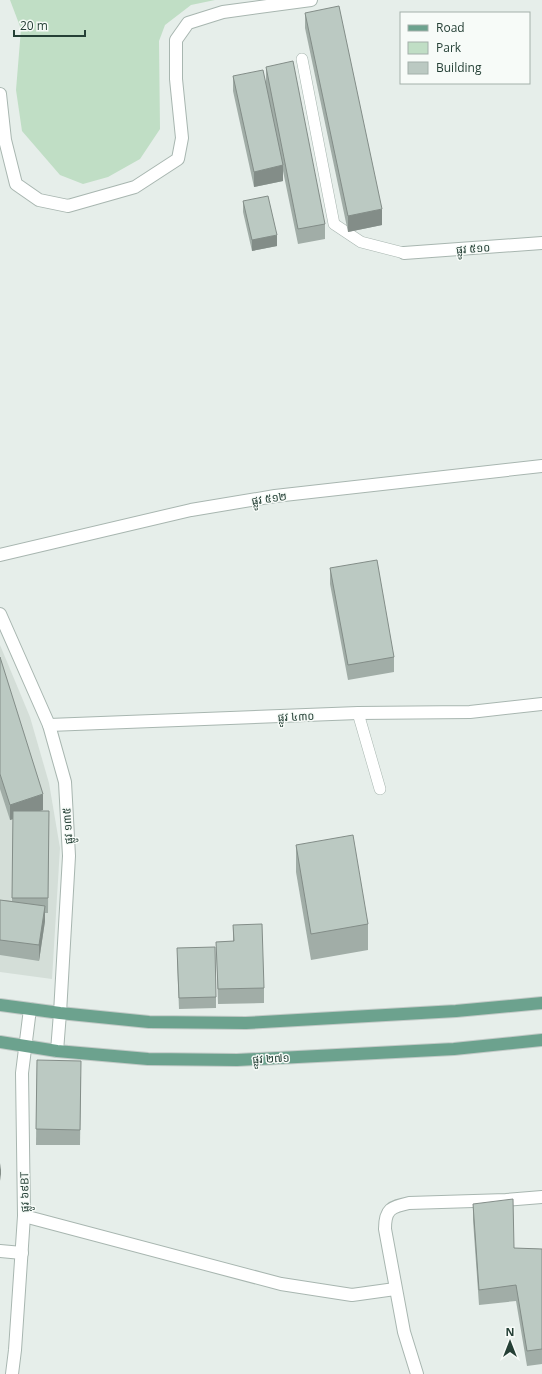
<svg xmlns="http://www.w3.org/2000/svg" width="542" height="1374" font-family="'Open Sans','Noto Sans Khmer',sans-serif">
<rect width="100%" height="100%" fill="#e6eeea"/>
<path fill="#d4ded8" d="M0,645L30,717L49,783L60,848L52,979L0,972Z"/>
<path fill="#c0dec5" d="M10,0H215L191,5L165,25L159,41L160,129L140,159L108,177L83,184L60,175L22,131L16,90L21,29Z"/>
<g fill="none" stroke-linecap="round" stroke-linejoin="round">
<defs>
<g id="service">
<path d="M302,59L334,224L361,242L404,253"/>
<path d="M358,713L380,789"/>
</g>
<g id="minor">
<path d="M0,94L5,140L16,184L39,200L68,206L135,187L178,159L182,138L176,79V40L188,23L223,12L311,0"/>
<path d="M404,253L542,243"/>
<path d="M0,555L191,510L275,496L542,466"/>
<path d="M49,725L358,713L470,712L542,704"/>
<path d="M24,1216L281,1284L352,1295L395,1289"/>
<path d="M0,1251L22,1253"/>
<path d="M417,1374L404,1332L385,1229C385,1209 391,1207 409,1203L506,1200L542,1197"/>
</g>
<g id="tertiary">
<path d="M0,614L49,725L65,782L69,856L60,1013L57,1051"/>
<path d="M12,1374L15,1350L24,1216L22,1073L30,1009"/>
</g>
<g id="primary">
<path d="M0,1005L60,1013L149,1022L246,1023L456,1011L542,1003"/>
<path d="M0,1042L57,1051L148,1059L237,1060L454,1049L542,1040"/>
</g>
</defs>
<use href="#service" stroke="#a8b6b0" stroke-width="12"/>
<use href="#minor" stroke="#a8b6b0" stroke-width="14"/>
<use href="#tertiary" stroke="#a8b6b0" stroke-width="14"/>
<use href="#primary" stroke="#c2cac7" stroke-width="14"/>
<use href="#service" stroke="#fff" stroke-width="11"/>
<use href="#minor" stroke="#fff" stroke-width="12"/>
<use href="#tertiary" stroke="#fff" stroke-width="12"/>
<use href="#primary" stroke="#6ca28e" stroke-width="12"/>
</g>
<g fill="#a1ada7">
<path d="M305,13L382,225L348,232L305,28Z"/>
<path d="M266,67L325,224V239L298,244L283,171V181L254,187L233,91V76L266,82Z"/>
<path d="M243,201L277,246L252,251L243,212Z"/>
<path d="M330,568L394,657V672L348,680L330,584Z"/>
<path d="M0,657L43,810L39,811H49L48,913H45V921L39,961L0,955V900L12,901L13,819L10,820L0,789Z"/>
<path d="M296,845L368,924V950L311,960L296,872Z"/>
<path d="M233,925L264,988V1003L218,1004L216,942L233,941Z"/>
<path d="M177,959L216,997V1008L179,1009Z"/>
<path d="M37,1060L81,1077L80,1145H36Z"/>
<path d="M473,1204L514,1248L542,1249V1364L527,1366L516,1301L479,1305L473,1220Z"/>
</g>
<g fill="#838d88">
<path d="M283,165V181L254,187V172Z"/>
<path d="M382,209V225L348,232V216Z"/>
<path d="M277,235V246L252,251V240Z"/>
<path d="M43,794V810L10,820V805Z"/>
<path d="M45,906V921L39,961V945Z"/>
<path d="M1,1163V1174L0,1181V1170Z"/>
</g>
<g fill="#bbc9c2" stroke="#838d88">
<path d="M339,6L382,209L348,216L305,13Z"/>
<path d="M293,61L325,224L298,229L266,67Z"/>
<path d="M263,70L283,165L254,172L233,76Z"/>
<path d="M268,196L277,235L252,240L243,201Z"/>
<path d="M377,560L394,657L348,665L330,568Z"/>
<path d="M0,657L43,794L10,805L0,774Z"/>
<path d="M13,811H49L48,898H12Z"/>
<path d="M353,835L368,924L311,934L296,845Z"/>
<path d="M0,900L45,906L39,945L0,940Z"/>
<path d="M262,924L264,988L218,989L216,942L234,941L233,925Z"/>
<path d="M215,947L216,997L179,998L177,948Z"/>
<path d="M37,1060L81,1061L80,1130L36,1129Z"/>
<path d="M513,1199L514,1248L542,1249V1349L527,1351L516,1285L479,1290L473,1204Z"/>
</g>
<g text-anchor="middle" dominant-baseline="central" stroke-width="3" stroke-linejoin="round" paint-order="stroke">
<g font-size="11" fill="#254036" stroke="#f7fbf8">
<text transform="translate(473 248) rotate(-4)">ផ្លូវ ៥១០</text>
<text transform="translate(269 498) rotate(-8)">ផ្លូវ ៥១២</text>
<text transform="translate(296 716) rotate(-2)">ផ្លូវ ៤៣០</text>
<text transform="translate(67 826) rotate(-94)">ផ្លូវ ១៣៥</text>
<text transform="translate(271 1058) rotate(-3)">ផ្លូវ ២៧១</text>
<text transform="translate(24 1192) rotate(-91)">ផ្លូវ ៦៩BT</text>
</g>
</g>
<rect x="400" y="12" width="130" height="72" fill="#f7fbf8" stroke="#a3b0aa"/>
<rect x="408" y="25" width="20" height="6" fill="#6ca28e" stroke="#a3b0aa"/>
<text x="436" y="32" font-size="12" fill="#254036">Road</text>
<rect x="408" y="42" width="20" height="12" fill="#c0dec5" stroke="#a3b0aa"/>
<text x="436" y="52" font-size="12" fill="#254036">Park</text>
<rect x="408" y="62" width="20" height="12" fill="#bbc9c2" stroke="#a3b0aa"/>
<text x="436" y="72" font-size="12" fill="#254036">Building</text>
<g transform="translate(510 1342)" stroke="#f7fbf8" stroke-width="3" paint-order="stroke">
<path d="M0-3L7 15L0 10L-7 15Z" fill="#254036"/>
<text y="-6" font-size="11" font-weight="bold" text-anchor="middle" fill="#254036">N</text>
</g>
<path d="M14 30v6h71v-6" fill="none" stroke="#254036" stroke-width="2"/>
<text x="20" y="30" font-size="12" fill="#254036" stroke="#f7fbf8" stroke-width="3" paint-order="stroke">20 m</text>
</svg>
